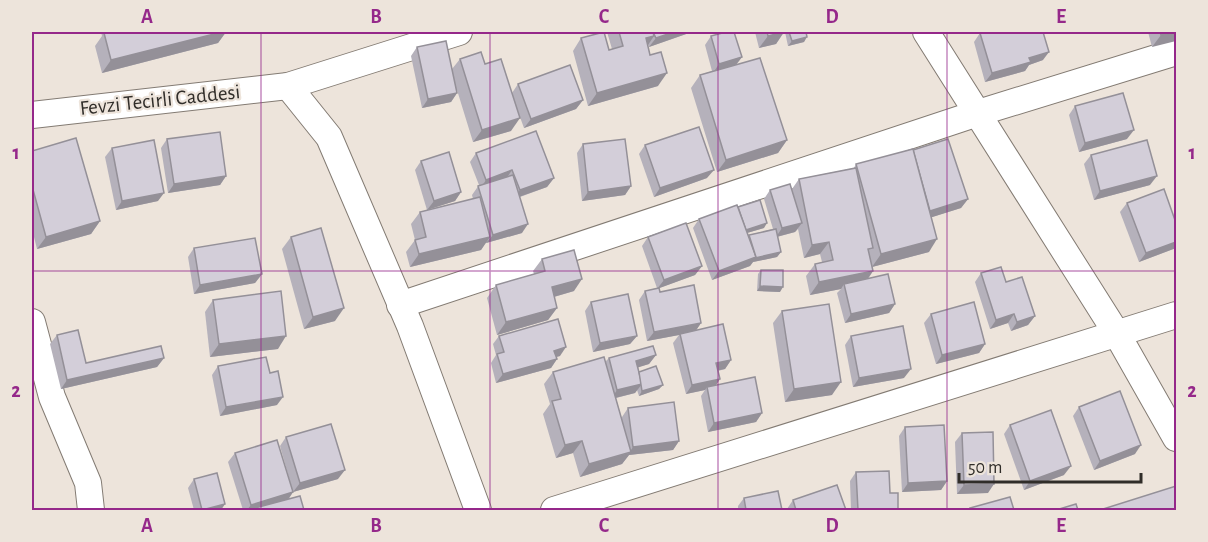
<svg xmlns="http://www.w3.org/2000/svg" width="1208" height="542" font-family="'Alegreya Sans',sans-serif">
<rect width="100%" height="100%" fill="#ede4db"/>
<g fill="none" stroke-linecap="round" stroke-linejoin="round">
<defs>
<g id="minor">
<path d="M926,32L1117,334L1176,438"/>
<path d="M288,86L329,137L410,326L478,510"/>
<path d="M32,115L288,86L459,32"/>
<path d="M400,305L978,113L1176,52"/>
<path d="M32,322L52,397L88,483L91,510"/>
<path d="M554,510L1176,315"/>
</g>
</defs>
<use href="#minor" stroke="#837b73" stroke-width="28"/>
<use href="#minor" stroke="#fff" stroke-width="26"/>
</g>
<g fill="#b5b1bb">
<path d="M101,32H226L218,43L102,73L95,46L102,36Z"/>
<path d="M607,32H690L689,33L649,47L648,44V46L658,86L588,106L573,51L581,38L609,50L612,49Z"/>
<path d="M755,32H784L776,44L759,48Z"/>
<path d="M785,32H806L804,42L788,46Z"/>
<path d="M1148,32H1176L1152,47Z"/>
<path d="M980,33L1043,60L1029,65L1025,71L985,82L974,42Z"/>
<path d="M711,36L742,57L736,65L787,140L778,153L717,172L691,88L700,75L712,71L705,45Z"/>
<path d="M417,47L452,69L460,59L485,64L512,93L518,84L583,100L576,109L524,128L513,98L511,131L473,142L457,90V93L451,102L422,108L411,56Z"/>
<path d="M1075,106L1127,139L1079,152L1069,115Z"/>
<path d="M167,139L226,176L220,185L168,193L161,148Z"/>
<path d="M583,144L631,186L625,195L582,201L577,153Z"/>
<path d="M645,145L707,178L654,197L639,154Z"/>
<path d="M112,148L158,201L116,210L105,157Z"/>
<path d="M32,151L100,221L91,234L37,249L32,229Z"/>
<path d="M476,153L554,178L547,187L520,197L522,233L486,243V242L481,250L410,267L406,252L415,240L411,224L420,212L473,199L472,195L479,185L470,162Z"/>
<path d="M1091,155L1150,185L1094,200L1084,164Z"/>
<path d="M421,161L461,192L455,201L427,210L415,170Z"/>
<path d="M856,164L968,199L961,208L932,217L929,252L872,267L873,271L868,279L895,304L889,313L845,323L837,293L841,289L810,295L806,276L815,264L822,262L820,254L804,258L798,229L795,232L777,237L781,252L777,257L753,262L750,266L712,280L693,228L699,219L738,207L764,228L747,233L748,235L773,229L764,199L770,190L792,189L799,179L854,168Z"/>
<path d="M1127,203L1176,248L1139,262L1120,212Z"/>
<path d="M291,237L335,321L304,329L282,249Z"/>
<path d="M648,237L702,266L695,275L659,288L660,292L701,323L696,330L731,360L725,369L718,371L720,379L716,385L762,413L756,422L708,432L701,396L705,390L686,394L673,343L679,335L647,341L639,300L645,291L657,288L642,246Z"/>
<path d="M194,248L262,274L255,283L194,294L188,257Z"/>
<path d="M542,259L574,291L554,297L557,308L548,320L497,335L487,298L496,285L534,274L533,271Z"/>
<path d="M761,270L780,292L757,291L758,274Z"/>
<path d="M981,273L1006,282L1035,316L1028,325L1011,331L1008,323L990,329L975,282Z"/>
<path d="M213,300L278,349L210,357L205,312Z"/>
<path d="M591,302L637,336L630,344L593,352L585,311Z"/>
<path d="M782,311L832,395L785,402L773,323Z"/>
<path d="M931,314L985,344L979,353L936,364L924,323Z"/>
<path d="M57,335L86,363L164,358L157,367L61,389L50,344Z"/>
<path d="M499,336L560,356L556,357L557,359L551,368L496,383L491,363L496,355L493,344Z"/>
<path d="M851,336L904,378L853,387L845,345Z"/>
<path d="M656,355L649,364L638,367L639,372L663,385L659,389L639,396L637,390L635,393L616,398L622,421V417L628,408L679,441L673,450L629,455L622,464L580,477L573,453L556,458L543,414L550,404L544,384L553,372L605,362L609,358Z"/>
<path d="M218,366L270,373L277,405L220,416L212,375Z"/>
<path d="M1079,407L1135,454L1094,470L1073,416Z"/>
<path d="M1010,425L1064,475L1024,490L1004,434Z"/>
<path d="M905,427L947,481L941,490L902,492L899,436Z"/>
<path d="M962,433L988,493L957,494L955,442Z"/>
<path d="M286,437L338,479L293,492L280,446Z"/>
<path d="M235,453L293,492L288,500L304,510H243L228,462Z"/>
<path d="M856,472L890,493L898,510H851L850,481Z"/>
<path d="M194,479L221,510H194L188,488Z"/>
<path d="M744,498L782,510H738V506Z"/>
<path d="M793,500L846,510H787V509Z"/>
</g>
<g fill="#949098">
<path d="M222,32H226L218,43L102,73L111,60Z"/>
<path d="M674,32H690L689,33L649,47L656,38Z"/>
<path d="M784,32L776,44L759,48L768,36Z"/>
<path d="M814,32H822L812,34Z"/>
<path d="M1173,32H1176V41L1152,47L1161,35Z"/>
<path d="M654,36L646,48V38Z"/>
<path d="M807,37L804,42L788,46L792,41Z"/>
<path d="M1049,52L1043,60L1029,65L1025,71L985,82L992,73L1029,58Z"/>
<path d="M742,57L735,66L713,73L719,64Z"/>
<path d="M667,73L658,86L588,106L597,93Z"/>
<path d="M457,93L451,102L422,108L428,99Z"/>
<path d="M583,100L576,109L524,128L531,119Z"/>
<path d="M520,118L511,131L473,142L482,130Z"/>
<path d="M1134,130L1127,139L1079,152L1085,143Z"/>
<path d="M787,140L778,153L717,172L726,160Z"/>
<path d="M512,170L506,179L480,189L486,180Z"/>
<path d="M714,170L707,178L654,197L660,188Z"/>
<path d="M226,176L220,185L168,193L174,184Z"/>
<path d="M1157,176L1150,185L1094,200L1100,191Z"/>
<path d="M554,178L547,187L513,199L520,190Z"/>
<path d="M631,186L625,195L582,201L588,192Z"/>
<path d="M461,192L455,201L427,210L434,201Z"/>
<path d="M164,193L158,201L116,210L122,201Z"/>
<path d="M968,199L961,208L923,220L929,211Z"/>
<path d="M100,221L91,234L37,249L46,237Z"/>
<path d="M767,223L764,228L740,235L743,230Z"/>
<path d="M802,223L795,232L776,237L782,228Z"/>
<path d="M528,224L522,233L486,243L493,235Z"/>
<path d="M490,237L481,250L410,267L419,254Z"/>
<path d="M937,239L929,252L872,267L881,254Z"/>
<path d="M829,242L820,254L804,258L812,245Z"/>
<path d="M1176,242V248L1139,262L1146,253Z"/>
<path d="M781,252L777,257L753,262L750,266L712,280L719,271L754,258Z"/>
<path d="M702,266L695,275L657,289L664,280Z"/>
<path d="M873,271L864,284H844L841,289L810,295L819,282Z"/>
<path d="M262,274L255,283L194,294L200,285Z"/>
<path d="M582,279L574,291L543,300L552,287Z"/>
<path d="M760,286L783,287L780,292L757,291Z"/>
<path d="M895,304L889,313L845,323L851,314Z"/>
<path d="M344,308L335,321L304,329L313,317Z"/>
<path d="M557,308L548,320L497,335L506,322Z"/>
<path d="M1014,314L1008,323L990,329L996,320Z"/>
<path d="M1035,316L1028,325L1011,331L1017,322Z"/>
<path d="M701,323L695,332L647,341L654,332Z"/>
<path d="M286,336L278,349L210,357L219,344Z"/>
<path d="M637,336L630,344L593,352L600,343Z"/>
<path d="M985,344L979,353L936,364L942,355Z"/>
<path d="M566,347L560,356L548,359L554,351Z"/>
<path d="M656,355L649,364L630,370L636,361Z"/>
<path d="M164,358L157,367L61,389L67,380Z"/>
<path d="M557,359L551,368L496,383L503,374Z"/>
<path d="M731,360L725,369L710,372L716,363Z"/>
<path d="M911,369L904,378L853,387L859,378Z"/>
<path d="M720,379L714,388L707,387L705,390L686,394L692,385Z"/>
<path d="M841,382L832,395L785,402L794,389Z"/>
<path d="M642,384L635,393L611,399L617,390Z"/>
<path d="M663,385L659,389L639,396L642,391Z"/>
<path d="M283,397L277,405L220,416L226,407Z"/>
<path d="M762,413L756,422L708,432L714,423Z"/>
<path d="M582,441L573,453L556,458L565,445Z"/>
<path d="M679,441L673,450L629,455L622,464L580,477L589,464L629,453L633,447Z"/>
<path d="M1141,445L1135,454L1094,470L1100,461Z"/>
<path d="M1071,466L1064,475L1024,490L1030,481Z"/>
<path d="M345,470L338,479L293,492L300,483Z"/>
<path d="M947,481L941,490L902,492L908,483Z"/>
<path d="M994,484L988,493L957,494L964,485Z"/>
<path d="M293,492L287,501L255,508L254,510H247L251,505Z"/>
<path d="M225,504L221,510H202Z"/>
</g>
<g fill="#d3ced9" stroke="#949098" stroke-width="1.5">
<path d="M111,32H222L111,60L104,33Z"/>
<path d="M604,32L609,50L623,46L619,32H653L654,36L646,38L650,55L661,52L667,73L597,93L581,38Z"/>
<path d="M653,32H674L656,38Z"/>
<path d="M726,32H734L742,57L719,64L711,36Z"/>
<path d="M767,32H784L768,36Z"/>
<path d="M789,32H806L807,37L792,41Z"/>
<path d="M987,32H1043L1049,52L1029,58L1031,62L992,73L980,33Z"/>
<path d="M1160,32H1173L1161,35Z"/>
<path d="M446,41L457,93L428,99L417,47Z"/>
<path d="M481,52L485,64L501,59L520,118L482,130L460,59Z"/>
<path d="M760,58L787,140L726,160L700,75Z"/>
<path d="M570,65L583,100L531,119L518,84Z"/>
<path d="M1123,93L1134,130L1085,143L1075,106Z"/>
<path d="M699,127L714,170L660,188L645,145Z"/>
<path d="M536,131L554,178L520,190L512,170L486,180L476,153Z"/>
<path d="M220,132L226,176L174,184L167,139Z"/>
<path d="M76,138L100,221L46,237L32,186V151Z"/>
<path d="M625,139L631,186L588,192L583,144Z"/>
<path d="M948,139L968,199L930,211L913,150Z"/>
<path d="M154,140L164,193L122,201L112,148Z"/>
<path d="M1147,140L1157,176L1100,191L1091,155Z"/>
<path d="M913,149L937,239L881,254L856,164Z"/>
<path d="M449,152L461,192L434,201L421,161Z"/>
<path d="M856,168L873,248L868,249L873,271L819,282L815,264L833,260L829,242L812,245L799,179Z"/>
<path d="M513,175L528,224L493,235L478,186Z"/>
<path d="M790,184L802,223L782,228L770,190Z"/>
<path d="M1164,189L1176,223V242L1146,253L1127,203Z"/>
<path d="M480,197L490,237L419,254L415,240L426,237L420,212Z"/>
<path d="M760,200L767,223L746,230L738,207Z"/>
<path d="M737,205L756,257L719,271L699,219Z"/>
<path d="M686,223L702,266L664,280L648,237Z"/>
<path d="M321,228L344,308L313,317L291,237Z"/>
<path d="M776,229L781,252L755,258L756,257L749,235Z"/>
<path d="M255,238L262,274L200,285L194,248Z"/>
<path d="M574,250L582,279L552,287L557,308L506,322L496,285L545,271L542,259Z"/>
<path d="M1001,267L1006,282L1022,277L1035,316L1017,322L1014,314L996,320L981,273Z"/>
<path d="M761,270H783V287L760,286Z"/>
<path d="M888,274L895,304L851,314L844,284Z"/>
<path d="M694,285L701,323L654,332L645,291L659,288L660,292Z"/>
<path d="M281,291L286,336L219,344L213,300Z"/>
<path d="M628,294L637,336L600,343L591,302Z"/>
<path d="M974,302L985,344L942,355L931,314Z"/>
<path d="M829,304L841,382L794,389L782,311Z"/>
<path d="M558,319L566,347L554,351L557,359L503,374L497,354L504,352L499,336Z"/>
<path d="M723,324L731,360L716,363L720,379L692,385L680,334Z"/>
<path d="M903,326L911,369L859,378L851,336Z"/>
<path d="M78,330L86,363L161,346L164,358L67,380L57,335Z"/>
<path d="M653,346L656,355L636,361L642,384L617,390L609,358Z"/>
<path d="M266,357L270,373L278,371L283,397L226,407L218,366Z"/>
<path d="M604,357L631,452L589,464L582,441L565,445L552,401L561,399L553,372Z"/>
<path d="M656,366L663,385L642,391L639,372Z"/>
<path d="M755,377L762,413L714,423L707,387Z"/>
<path d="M1120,391L1141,445L1100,461L1079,407Z"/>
<path d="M674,402L679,441L633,447L628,408Z"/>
<path d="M1051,410L1071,466L1030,481L1010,425Z"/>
<path d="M331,424L345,470L300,483L286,437Z"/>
<path d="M944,425L947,481L908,483L905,427Z"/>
<path d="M993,432L994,484L964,485L962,433Z"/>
<path d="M277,440L293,492L251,505L235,453Z"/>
<path d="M889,471L890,493H898V510H858L856,472Z"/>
<path d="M217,473L225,504L202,510L194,479Z"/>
<path d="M837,485L846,510H796L793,500Z"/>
<path d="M1176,486V510H1100Z"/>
<path d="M778,491L782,510H746L744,498Z"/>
<path d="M300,496L304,510H256L255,508Z"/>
<path d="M1010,497L1014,510H971L970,508Z"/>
<path d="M1076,504L1078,510H1056Z"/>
</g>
<path fill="none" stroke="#95288a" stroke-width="1.5" stroke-opacity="0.55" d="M261,32V510M490,32V510M718,32V510M947,32V510M32,271H1176"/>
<g text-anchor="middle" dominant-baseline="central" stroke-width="4.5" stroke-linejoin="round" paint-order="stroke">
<g font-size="21" fill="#302d29" stroke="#ede4db">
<text transform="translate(160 100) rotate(-6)">Fevzi Tecirli Caddesi</text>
</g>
</g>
<rect width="1208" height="542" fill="none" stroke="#ede4db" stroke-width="66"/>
<path d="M959 473v9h182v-9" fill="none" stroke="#302d29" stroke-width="3"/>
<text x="968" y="473" font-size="18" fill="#302d29" stroke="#ede4db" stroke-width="4.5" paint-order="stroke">50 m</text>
<rect x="33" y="33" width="1142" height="476" fill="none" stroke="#95288a" stroke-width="2"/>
<g font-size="20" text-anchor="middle" font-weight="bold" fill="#95288a">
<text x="147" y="23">A</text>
<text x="376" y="23">B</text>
<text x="604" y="23">C</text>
<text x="832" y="23">D</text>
<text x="1061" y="23">E</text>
<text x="16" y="159">1</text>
<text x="1192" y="159">1</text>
<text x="16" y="397">2</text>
<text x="1192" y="397">2</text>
<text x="147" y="532">A</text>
<text x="376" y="532">B</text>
<text x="604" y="532">C</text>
<text x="832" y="532">D</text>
<text x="1061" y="532">E</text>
</g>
</svg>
